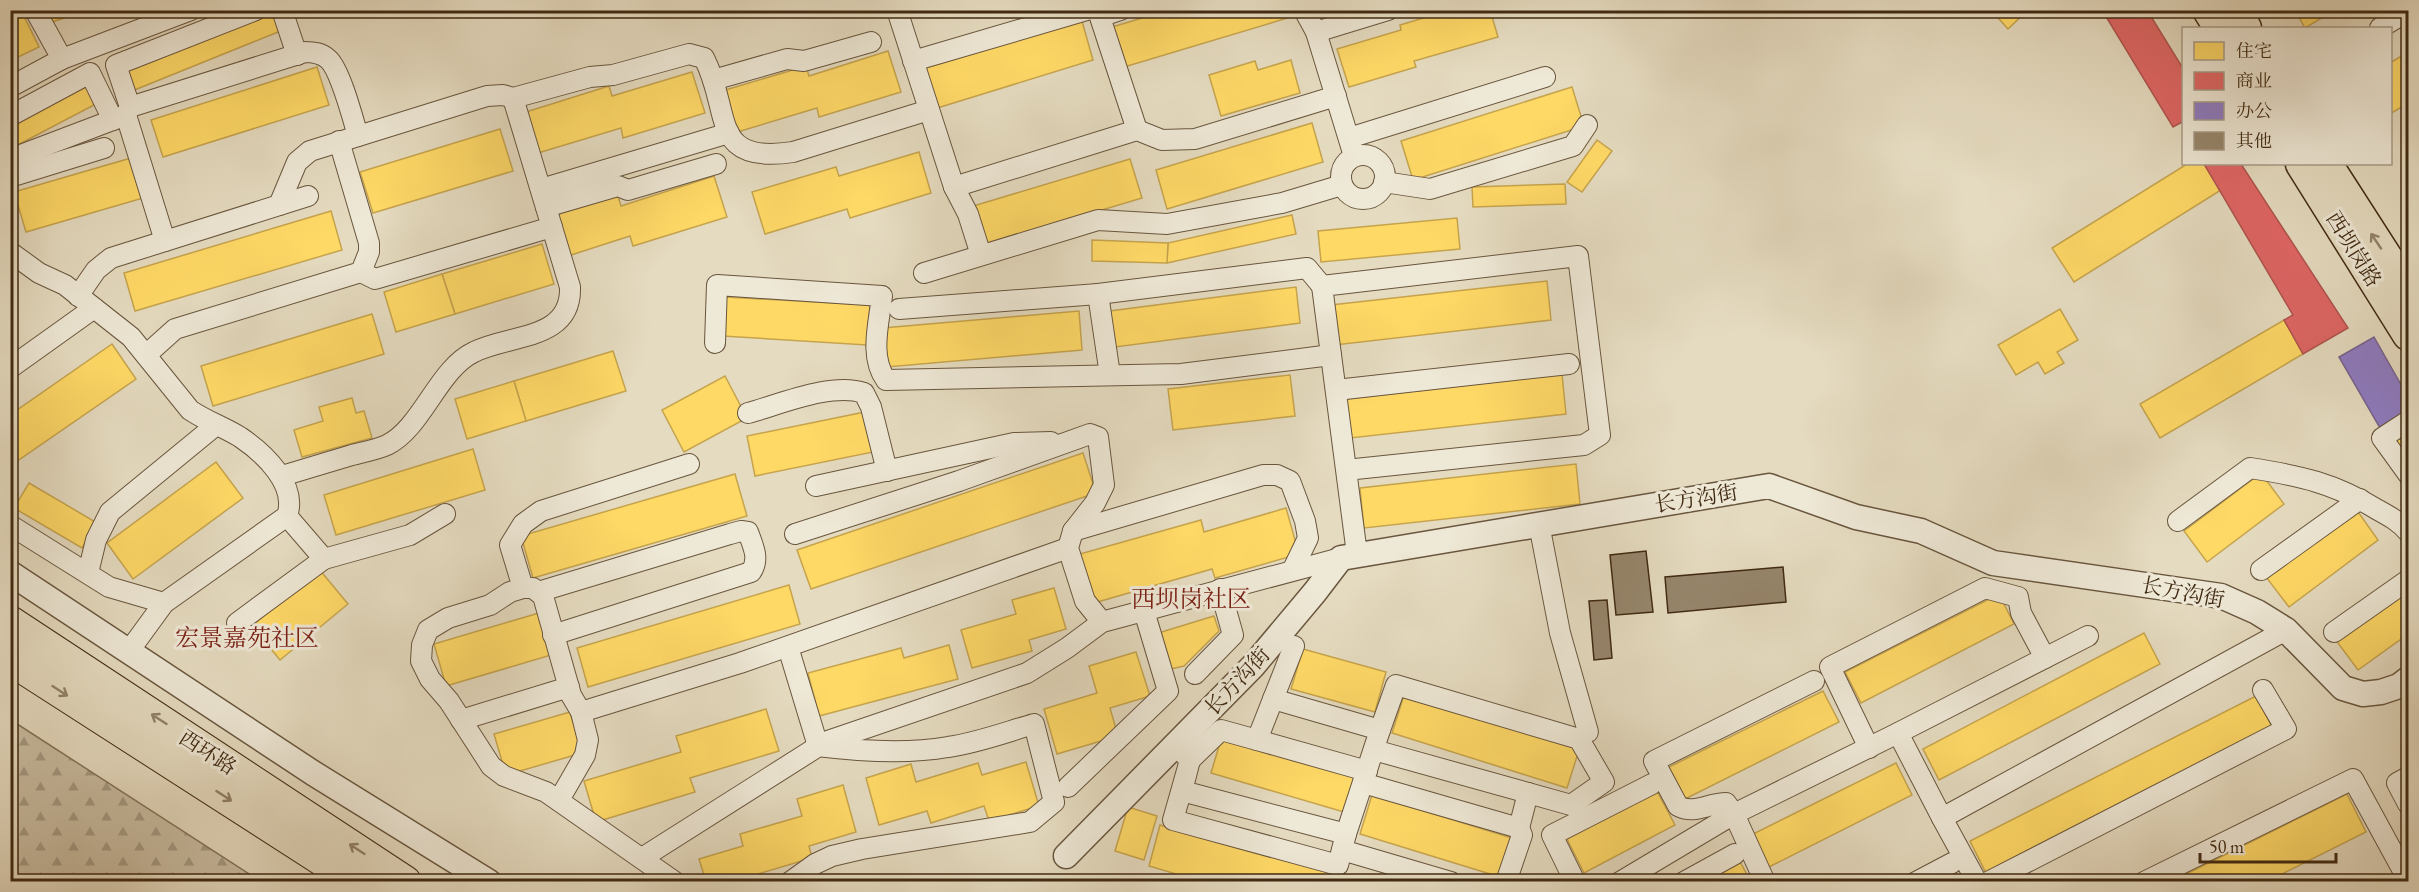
<svg xmlns="http://www.w3.org/2000/svg" width="2419" height="892" font-family="'EB Garamond','Noto Serif SC',serif">
<defs>
<pattern id="forest-firs" width="22" height="20" patternUnits="userSpaceOnUse" patternTransform="scale(1.5)"><rect width="22" height="20" fill="#c9bda2"/><path d="M5 1l3.5 6h-7zM16 11l3.5 6h-7z" fill="#a59a83"/></pattern>
</defs>
<rect width="100%" height="100%" fill="#e5dbc0"/>
<filter id="stains"><feTurbulence type="fractalNoise" baseFrequency=".00333" numOctaves="4"/><feColorMatrix values="0 0 0 0 .2 0 0 0 0 .09 0 0 0 0 .02 0 0 0 .5 -.17"/></filter>
<radialGradient id="worn" r=".72"><stop offset=".6" stop-color="#630" stop-opacity="0"/><stop offset="1" stop-color="#630" stop-opacity=".3"/></radialGradient>
<path fill="url(#forest-firs)" stroke="#84745a" stroke-width="1.5" d="M11,720L260,881H11Z"/>
<g fill="#ffd966" stroke="#c6a44d" stroke-width="1.5">
<path d="M17,10H21L39,47L10,61V14Z"/>
<path d="M48,10H89L52,22Z"/>
<path d="M272,10H275L283,30L132,91L123,71Z"/>
<path d="M1169,10H1289L1291,17L1124,67L1112,27Z"/>
<path d="M1450,10H1490L1498,37L1414,61L1416,67L1349,87L1337,49L1401,30L1400,25Z"/>
<path d="M1991,10H2028L2008,29Z"/>
<path d="M2295,10H2335L2305,28Z"/>
<path d="M1082,21L1093,60L934,109L922,69Z"/>
<path d="M888,51L901,92L819,117L817,108L734,133L722,91L806,66L809,76Z"/>
<path d="M2408,52V103L2390,114V63Z"/>
<path d="M1291,60L1300,93L1221,116L1209,75L1255,61L1258,70Z"/>
<path d="M317,67L329,105L163,157L151,120Z"/>
<path d="M692,72L705,113L623,138L621,128L538,153L526,112L609,86L612,96Z"/>
<path d="M87,86L96,104L10,149V126Z"/>
<path d="M1572,87L1584,126L1413,180L1401,141Z"/>
<path d="M1312,123L1323,162L1167,209L1156,170Z"/>
<path d="M500,129L513,171L373,213L360,172Z"/>
<path d="M1597,140L1612,151L1582,192L1567,182Z"/>
<path d="M919,152L931,193L850,218L847,209L765,234L752,192L836,167L839,176Z"/>
<path d="M131,158L143,198L26,232L14,192Z"/>
<path d="M1130,159L1142,198L982,246L970,207Z"/>
<path d="M2187,164H2204L2221,190L2074,282L2052,248Z"/>
<path d="M714,176L727,217L633,246L630,236L568,256L555,215L618,196L621,206Z"/>
<path d="M1565,184L1566,204L1473,207L1472,187Z"/>
<path d="M331,211L342,250L135,311L124,273Z"/>
<path d="M1292,215L1296,234L1167,263L1168,243Z"/>
<path d="M1457,218L1460,249L1321,262L1318,231Z"/>
<path d="M1092,240L1168,243L1167,263L1092,261Z"/>
<path d="M542,244L554,284L455,314L442,274Z"/>
<path d="M442,274L455,314L396,332L384,292Z"/>
<path d="M1547,281L1551,320L1335,345L1331,305Z"/>
<path d="M1296,287L1300,323L1115,347L1110,311Z"/>
<path d="M725,297L870,305L867,345L723,336Z"/>
<path d="M2060,309L2078,340L2057,352L2064,363L2045,374L2038,362L2016,375L1998,345Z"/>
<path d="M1079,311L1082,350L887,367L883,328Z"/>
<path d="M372,314L384,354L213,406L201,366Z"/>
<path d="M2284,320L2303,354L2160,438L2140,404Z"/>
<path d="M112,344L136,379L10,466V415Z"/>
<path d="M613,351L626,391L526,421L514,381Z"/>
<path d="M1562,374L1566,414L1350,438L1346,399Z"/>
<path d="M1290,375L1295,416L1173,430L1168,389Z"/>
<path d="M725,376L747,418L684,452L662,410Z"/>
<path d="M514,381L526,421L467,439L455,399Z"/>
<path d="M352,398L356,413L364,411L372,438L302,457L294,430L323,421L319,407Z"/>
<path d="M865,412L873,452L755,476L747,436Z"/>
<path d="M2408,427V463L2391,441Z"/>
<path d="M473,449L485,490L336,535L324,495Z"/>
<path d="M1083,453L1096,493L811,589L797,550Z"/>
<path d="M216,462L243,498L133,579L107,543Z"/>
<path d="M1576,464L1580,504L1364,528L1360,488Z"/>
<path d="M2261,473L2284,504L2207,562L2184,531Z"/>
<path d="M735,474L747,516L533,578L521,536Z"/>
<path d="M29,483L97,523L82,548L14,508Z"/>
<path d="M1286,508L1299,554L1215,578L1212,569L1094,603L1080,554L1201,520L1204,532Z"/>
<path d="M2356,509L2378,540L2289,607L2266,577Z"/>
<path d="M319,569L348,604L280,660L252,626Z"/>
<path d="M789,585L800,624L588,687L577,648Z"/>
<path d="M2408,587V634L2358,670L2335,639Z"/>
<path d="M1054,588L1066,629L1029,640L1032,651L972,668L961,630L1016,614L1012,600Z"/>
<path d="M1999,594L2014,624L1861,703L1845,672Z"/>
<path d="M539,613L551,655L446,686L434,644Z"/>
<path d="M1214,616L1219,631L1184,666L1166,670L1155,634Z"/>
<path d="M2144,633L2160,664L1939,780L1923,749Z"/>
<path d="M949,645L958,679L819,716L808,673L901,648L904,658Z"/>
<path d="M1303,649L1386,672L1375,712L1291,689Z"/>
<path d="M1136,652L1150,696L1110,708L1118,736L1057,754L1044,709L1097,693L1089,666Z"/>
<path d="M1823,691L1839,722L1685,799L1669,767Z"/>
<path d="M1405,692L1580,747L1567,788L1392,733Z"/>
<path d="M2256,696L2272,727L1986,873L1970,841Z"/>
<path d="M766,709L779,751L690,778L695,792L596,822L584,781L681,752L676,736Z"/>
<path d="M570,712L582,753L506,775L494,734Z"/>
<path d="M1222,736L1355,775L1344,812L1211,773Z"/>
<path d="M1026,762L1039,806L989,821L984,806L931,823L927,811L879,825L866,778L911,764L916,782L978,763L982,775Z"/>
<path d="M1896,763L1912,795L1769,867L1753,834Z"/>
<path d="M843,785L856,832L809,846L812,858L758,874L761,882H706L699,859L743,846L740,834L802,816L797,799Z"/>
<path d="M1657,791L1675,825L1584,873L1567,839Z"/>
<path d="M2347,794L2366,832L2266,882H2170Z"/>
<path d="M1372,795L1512,838L1500,877L1360,834Z"/>
<path d="M1128,807L1157,816L1144,860L1115,851Z"/>
<path d="M1160,825L1335,874L1333,882H1203L1149,866Z"/>
<path d="M1739,860L1751,882H1701Z"/>
</g>
<g fill="#e06666" stroke="#b0544d" stroke-width="1.5">
<path d="M2102,10H2147L2184,70V121L2173,127Z"/>
<path d="M2204,164H2241L2348,328L2303,354L2284,320L2293,315Z"/>
</g>
<path fill="#8e7cc3" stroke="#77638e" stroke-width="1.5" d="M2374,337L2408,397V411L2380,428L2339,357Z"/>
<g fill="#96866c" stroke="#402a12" stroke-width="1.5">
<path d="M1646,551L1653,612L1616,615L1610,555Z"/>
<path d="M1783,567L1786,602L1668,613L1665,577Z"/>
<path d="M1607,600L1612,658L1594,660L1589,601Z"/>
</g>
<g fill="none" stroke-linecap="round" stroke-linejoin="round">
<defs>
<g id="minor">
<path d="M35,10L62,59"/>
<path d="M282,10L297,55"/>
<path d="M897,10L954,187L968,214L981,255"/>
<path d="M1094,10L1111,13L1120,10"/>
<path d="M1304,10L1316,32L1354,156"/>
<path d="M1098,11L1137,130"/>
<path d="M2380,28L2408,11"/>
<path d="M1316,32L1388,10"/>
<path d="M913,61L1087,10"/>
<path d="M713,80L787,59L804,61L871,42"/>
<path d="M10,87L62,59L191,10"/>
<path d="M130,107L305,52C314,52 321,53 328,59C340,69 353,119 358,136"/>
<path d="M10,116L90,73L113,120"/>
<path d="M1349,138L1545,77"/>
<circle cx="1363" cy="177" r="22"/>
<path d="M10,159L126,115"/>
<path d="M10,177L104,148"/>
<path d="M1384,182L1430,189L1573,146L1587,125"/>
<path d="M954,187L1137,130L1162,140L1195,139L1336,96"/>
<path d="M541,189L729,133"/>
<path d="M279,205L297,162L310,151L487,96L503,95L513,98L590,77L613,75L689,54L704,58C732,111 708,165 793,152L929,110"/>
<path d="M546,207L618,186L628,190L716,164"/>
<path d="M165,241L126,115L130,107L116,65L256,10"/>
<path d="M10,252L39,273L65,285L131,337L190,410C206,421 224,427 240,437C264,453 298,485 287,516L164,603L129,651"/>
<path d="M361,272L375,279L552,227"/>
<path d="M924,273L1098,220L1167,224L1282,203L1342,185"/>
<path d="M1098,294L1110,375"/>
<path d="M78,296L96,270L111,258L308,196"/>
<path d="M899,309L1098,294L1307,268L1322,286"/>
<path d="M715,343L717,285L882,296C879,323 869,357 886,380L1181,374L1331,355"/>
<path d="M146,355L175,329L361,272L369,252V243L339,141"/>
<path d="M10,368L94,308"/>
<path d="M1336,390L1569,364"/>
<path d="M748,413C781,404 832,382 864,393L871,407L887,471"/>
<path d="M2408,421L2382,438L2408,474"/>
<path d="M1346,470L1584,445L1600,435L1578,256L1322,286L1357,554"/>
<path d="M282,476C305,469 329,462 352,455C363,452 376,450 387,445C422,428 438,369 474,352C509,334 572,341 570,287L513,98"/>
<path d="M816,486L1014,443L1051,442"/>
<path d="M2178,521L2250,468C2301,476 2334,483 2378,510C2389,516 2400,522 2408,532"/>
<path d="M1539,524L1560,633L1588,732"/>
<path d="M10,525L109,587L164,603"/>
<path d="M1073,531L1263,475H1277L1290,481L1305,521L1308,538L1293,569"/>
<path d="M795,534L959,481L1090,434L1098,437L1104,485L1095,503L1073,531L1068,548L1085,601L1102,622"/>
<path d="M324,559L410,535L445,514"/>
<path d="M2261,570L2360,499"/>
<path d="M88,573L96,540L110,512L216,425"/>
<path d="M523,588L510,545L523,524L541,511L689,464"/>
<path d="M538,592L730,534L741,531L748,532C753,546 760,559 751,572L553,635"/>
<path d="M237,623L324,559L287,516"/>
<path d="M2334,632L2408,580"/>
<path d="M788,647L818,746C858,751 909,754 948,747C977,743 1006,732 1034,724L1054,802L1030,822L862,849L832,856L815,864L790,882"/>
<path d="M1195,674L1233,635L1220,589"/>
<path d="M1273,699L1380,730L1346,834"/>
<path d="M581,712L740,663L1068,548"/>
<path d="M461,720L569,687"/>
<path d="M1898,733L2088,636"/>
<path d="M1257,740L1367,771"/>
<path d="M1869,748L1830,667L1985,588L2018,597L2021,613L2045,658"/>
<path d="M1374,750L1571,805L1604,782L1579,739L1396,685L1380,730"/>
<path d="M1181,751L1190,760L1221,730L1257,740L1294,646"/>
<path d="M1190,760L1182,791L1346,834L1338,865L1173,820Z"/>
<path d="M2408,777L2397,783L2408,804"/>
<path d="M1363,783L1519,828L1528,793"/>
<path d="M1068,787L1168,691L1144,611"/>
<path d="M559,800L585,755L588,740L581,712L571,695L543,596L533,588H523L510,592L490,605L448,618L428,630L422,645L421,661L430,679L449,701L491,766L504,776L546,792L675,882"/>
<path d="M1942,818L1977,882"/>
<path d="M1342,850L1451,882"/>
<path d="M642,858L825,742L1027,673L1067,648L1102,622L1341,558"/>
<path d="M1506,882L1522,835L1519,828"/>
<path d="M1575,882L1552,835L1652,784"/>
<path d="M1620,882L1734,814L1726,803C1708,803 1695,815 1678,806L1654,761L1814,681"/>
<path d="M1684,882L1735,854"/>
<path d="M1765,882L1734,814L1898,733L1942,818L2286,630"/>
<path d="M1916,882L1952,863"/>
<path d="M1988,882L2286,729L2263,690"/>
<path d="M2144,882L2353,779L2408,880"/>
</g>
<g id="tertiary">
<path d="M10,573L313,773L489,882"/>
<path d="M1066,856L1253,666L1315,592L1341,558L1769,486L1856,517L1921,531L1993,563L2221,596L2257,612L2286,630L2343,688L2363,694L2381,692L2399,686L2408,679"/>
</g>
<g id="primary">
<path d="M2208,10L2219,28"/>
<path d="M2236,10L2246,28"/>
<path d="M2301,164L2408,335"/>
<path d="M2327,164L2408,290"/>
</g>
<g id="trunk">
<path d="M10,622L405,882"/>
<path d="M10,659L357,882"/>
</g>
</defs>
<use href="#minor" stroke="#69563e" stroke-width="22"/>
<use href="#tertiary" stroke="#69563e" stroke-width="27"/>
<use href="#primary" stroke="#402a12" stroke-width="33"/>
<use href="#trunk" stroke="#402a12" stroke-width="34"/>
<use href="#minor" stroke="#eee8d6" stroke-width="20"/>
<use href="#tertiary" stroke="#eee8d6" stroke-width="24"/>
<use href="#primary" stroke="#e5dbc0" stroke-width="30"/>
<use href="#trunk" stroke="#e5dbc0" stroke-width="32"/>
</g>
<defs><path id="oneway-shaft" d="M-6 0H5M1.5-3L5.5 0L1.5 3" fill="none" stroke-width="1.6" stroke-linecap="round" stroke-linejoin="round" transform="scale(1.5)"/></defs>
<g stroke="#928269">
<use href="#oneway-shaft" transform="translate(2376 241) rotate(-124)"/>
<use href="#oneway-shaft" transform="translate(60 691) rotate(33)"/>
<use href="#oneway-shaft" transform="translate(159 719) rotate(-147)"/>
<use href="#oneway-shaft" transform="translate(224 796) rotate(33)"/>
<use href="#oneway-shaft" transform="translate(357 849) rotate(-147)"/>
</g>
<g text-anchor="middle" dominant-baseline="central" stroke-width="6" stroke-linejoin="round" paint-order="stroke">
<g font-size="21" fill="#402a12" stroke="#eee8d6">
<text transform="translate(2354 249) rotate(58)">西坝岗路</text>
<text transform="translate(1696 498) rotate(-9)">长方沟街</text>
<text transform="translate(2183 592) rotate(11)">长方沟街</text>
<text transform="translate(1237 681) rotate(-47)">长方沟街</text>
<text transform="translate(208 752) rotate(33)">西环路</text>
</g>
<g font-size="24" fill="#7a1f14" stroke="#eee8d6">
<text x="1191" y="598">西坝岗社区</text>
<text x="247" y="637">宏景嘉苑社区</text>
</g>
</g>
<rect width="2419" height="892" fill="none" stroke="#e5dbc0" stroke-width="36"/>
<rect x="12" y="12" width="2395" height="868" fill="none" stroke="#402a12" stroke-width="3"/>
<rect x="18" y="18" width="2383" height="856" fill="none" stroke="#402a12" stroke-width="1.5"/>
<rect x="2182" y="27" width="210" height="138" fill="#eee8d6" stroke="#a89c88" stroke-width="1.5"/>
<rect x="2194" y="42" width="30" height="18" fill="#ffd966" stroke="#a89c88" stroke-width="1.5"/>
<text x="2236" y="57" font-size="18" fill="#402a12">住宅</text>
<rect x="2194" y="72" width="30" height="18" fill="#e06666" stroke="#a89c88" stroke-width="1.5"/>
<text x="2236" y="87" font-size="18" fill="#402a12">商业</text>
<rect x="2194" y="102" width="30" height="18" fill="#8e7cc3" stroke="#a89c88" stroke-width="1.5"/>
<text x="2236" y="117" font-size="18" fill="#402a12">办公</text>
<rect x="2194" y="132" width="30" height="18" fill="#96866c" stroke="#a89c88" stroke-width="1.5"/>
<text x="2236" y="147" font-size="18" fill="#402a12">其他</text>
<path d="M2200 853v9h136v-9" fill="none" stroke="#402a12" stroke-width="3"/>
<text x="2209" y="853" font-size="18" fill="#402a12" stroke="#eee8d6" stroke-width="4.5" paint-order="stroke">50 m</text>
<rect width="100%" height="100%" filter="url(#stains)"/>
<rect width="100%" height="100%" fill="url(#worn)"/>
</svg>
